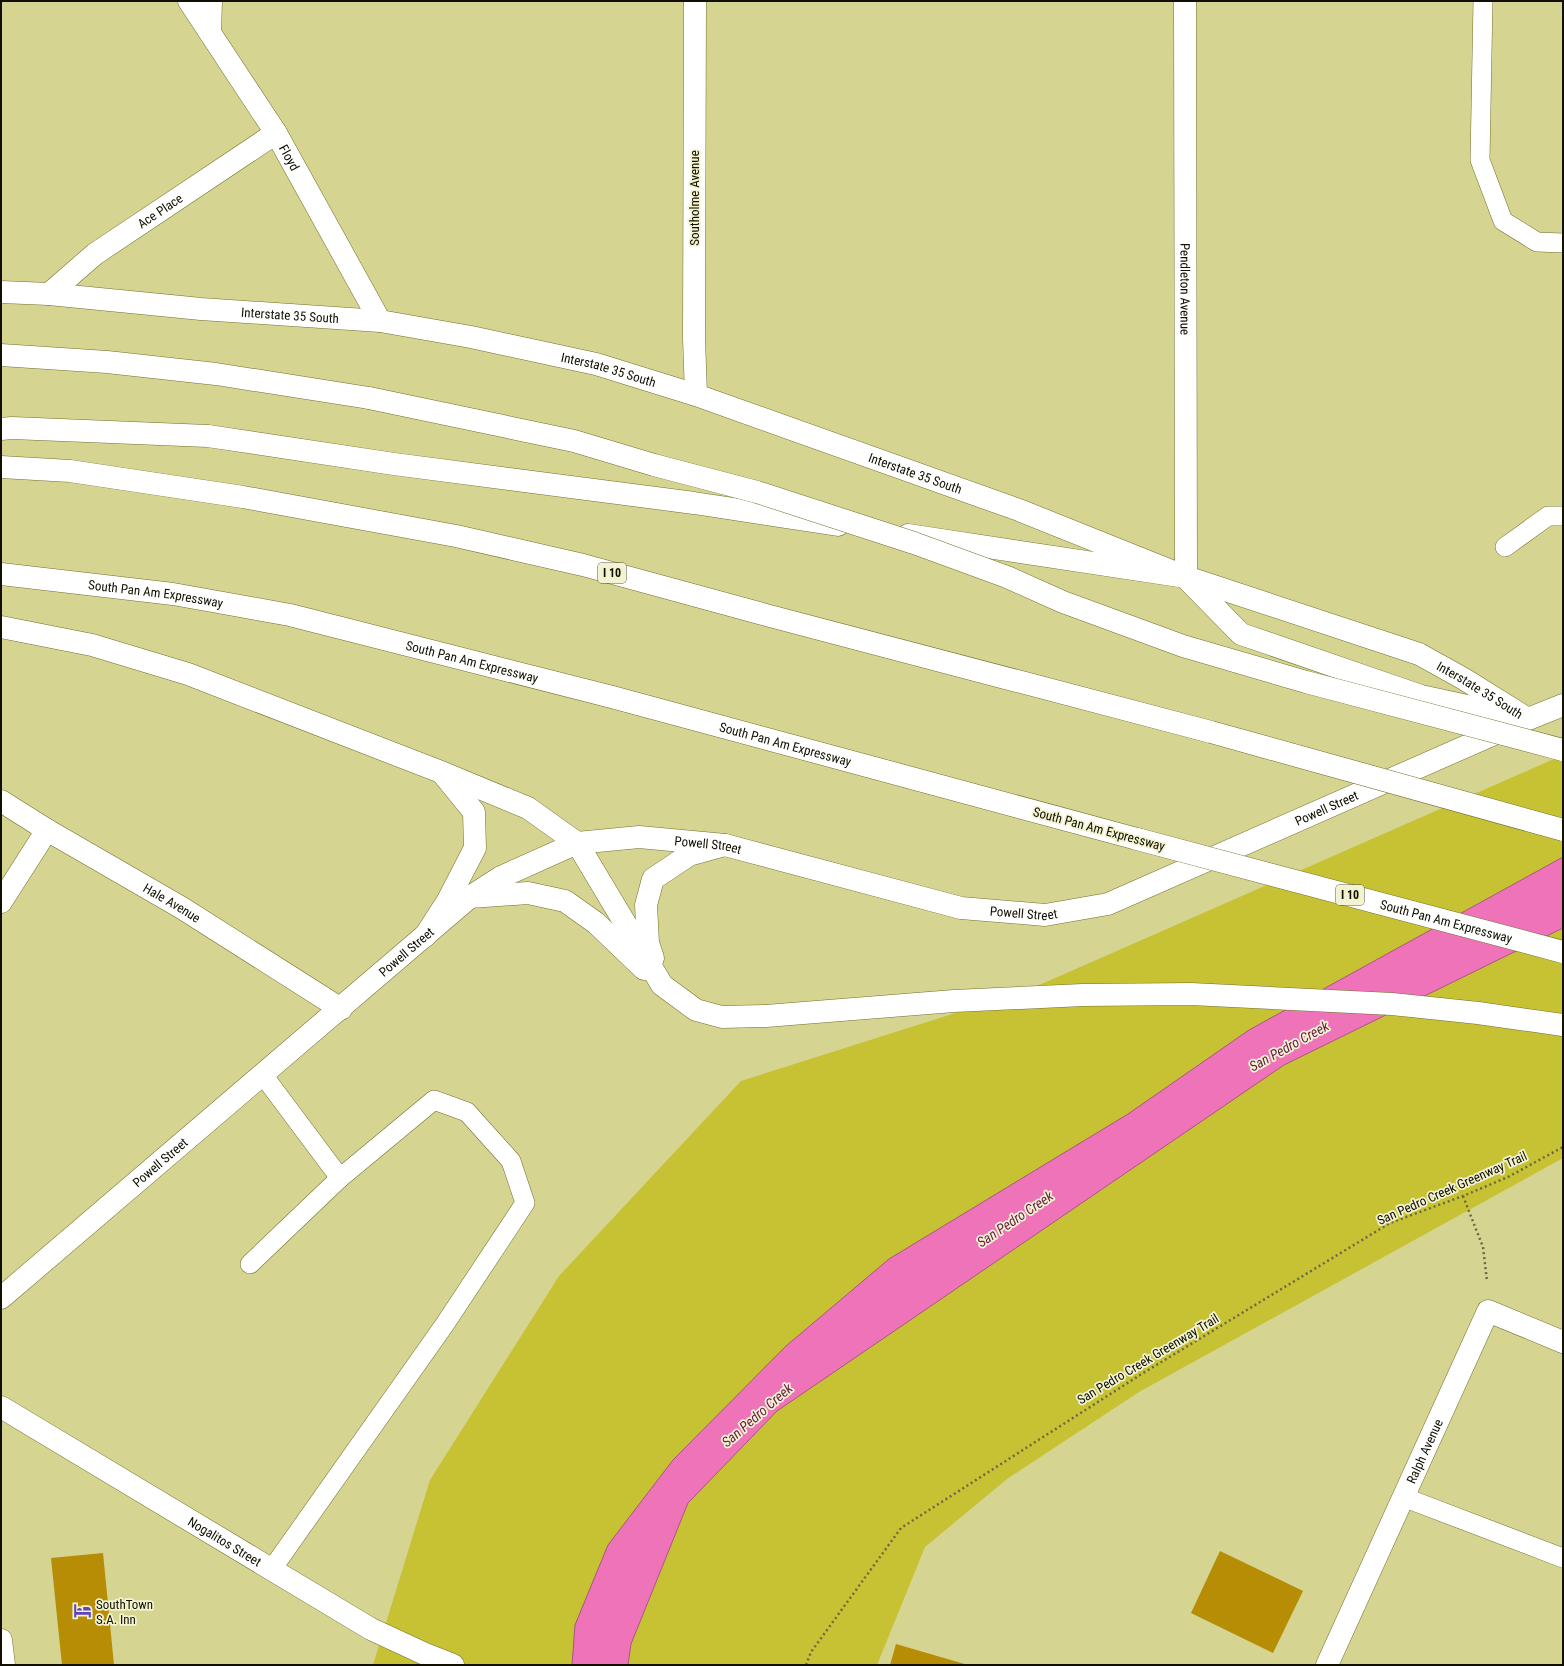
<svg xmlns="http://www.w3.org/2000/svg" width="1564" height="1666" font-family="'Roboto Condensed',sans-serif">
<rect width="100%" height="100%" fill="#d5d490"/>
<path fill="#c7c234" d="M1563,755V1158L1139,1392L1007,1479L925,1547L877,1665H373L430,1480L559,1276L741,1081L1028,990Z"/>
<path fill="#ee73b8" stroke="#ab5581" d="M1563,857V928L1284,1065L777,1411L688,1503L631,1644L628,1665H572L575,1625L608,1545L673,1460L786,1346L889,1259L1128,1114L1249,1030Z"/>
<g fill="#b68d05">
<path d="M1220,1551L1303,1591L1273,1653L1191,1613Z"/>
<path d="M103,1553L114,1665H62L51,1558Z"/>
<path d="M896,1644L968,1665H890Z"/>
</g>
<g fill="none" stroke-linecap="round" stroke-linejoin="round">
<defs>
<g id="service">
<path d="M1483,1L1480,160L1503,221L1537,242L1563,243"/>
<path d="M1505,547L1548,516H1563"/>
<path d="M263,1075L340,1178L434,1100L467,1112L511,1161L525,1203L445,1324L272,1569"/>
<path d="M250,1264L340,1178"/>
<path d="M1403,1497L1563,1558"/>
</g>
<g id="minor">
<path id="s1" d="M189,1L276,133L380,321"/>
<path d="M695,1L694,338L696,395"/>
<path id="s2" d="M1185,1L1186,577"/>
<path d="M210,33L211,1"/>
<path id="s3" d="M49,294L95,254L276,133"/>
<path id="s4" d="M1,801L47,830L182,908L341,1009"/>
<path d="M1,902L47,830"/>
<path d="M1,1640L4,1665"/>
<path id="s5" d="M1327,1665L1488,1311L1563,1342"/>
</g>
<g id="tertiary">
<path id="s6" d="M1,1298L470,897L501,877L577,843L639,837L725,845L961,908L1045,915L1108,904L1528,719L1563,705"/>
</g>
<g id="secondary">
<path id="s7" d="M1,292L49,294L201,309L380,321L471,337L596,364L696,395L1019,510L1186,577L1419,654L1464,679L1528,719"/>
<path d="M1187,579L1241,634L1421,696L1513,716"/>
<path id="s8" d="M1,1407L371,1629L425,1654L453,1665"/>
</g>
<g id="motorway">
<path d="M1,355L107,362L216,374L369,398"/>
<path d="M1,429L12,428L208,436L394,464L694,503L838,525"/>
<path d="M1,467L70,471L243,497L456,536L583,565L766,615L1211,732"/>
<path d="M908,535L1186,577"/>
<path id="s9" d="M1,574L173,594L290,615L612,697L1137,839"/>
<path d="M1,627L92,645L188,674L441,772L528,808L577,843L662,985L696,1010L722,1017L766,1016L954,1001L1083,995L1191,994L1392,1004L1478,1013L1563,1025"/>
<path d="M470,897L528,893L565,901L596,923L644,969"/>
<path d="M425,936L447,902L475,848L474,812L443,774"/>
<path d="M653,958L648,943L646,905L653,879L689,855L725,845"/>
</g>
</defs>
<use href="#service" stroke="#72702e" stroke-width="20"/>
<use href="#minor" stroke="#72702e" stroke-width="23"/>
<use href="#tertiary" stroke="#72702e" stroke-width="23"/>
<use href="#secondary" stroke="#72702e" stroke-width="23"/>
<use href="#motorway" stroke="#72702e" stroke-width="23"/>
<g stroke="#6a6942" stroke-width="2.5" stroke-dasharray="2 3" stroke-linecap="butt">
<path d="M1463,1196L1483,1247L1487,1281"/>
<path d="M806,1665L811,1652L901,1528L1140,1375L1390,1223L1463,1196L1508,1177L1563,1147"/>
</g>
<use href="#service" stroke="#fff" stroke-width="19"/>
<use href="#minor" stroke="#fff" stroke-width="22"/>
<use href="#tertiary" stroke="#fff" stroke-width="22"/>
<use href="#secondary" stroke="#fff" stroke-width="22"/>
<use href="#motorway" stroke="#fff" stroke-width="22"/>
<defs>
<g id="motorway-bridge">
<path d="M369,398L574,441L654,465L757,492L914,543L1007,577L1063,602L1183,646L1306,682L1563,750"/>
<path d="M1211,732L1563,830"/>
<path id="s10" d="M1137,839L1563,952"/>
</g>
</defs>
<use href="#motorway-bridge" stroke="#72702e" stroke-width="23" stroke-linecap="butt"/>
<use href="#motorway-bridge" stroke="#fff" stroke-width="22"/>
</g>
<defs>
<symbol id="hotel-bare" viewBox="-9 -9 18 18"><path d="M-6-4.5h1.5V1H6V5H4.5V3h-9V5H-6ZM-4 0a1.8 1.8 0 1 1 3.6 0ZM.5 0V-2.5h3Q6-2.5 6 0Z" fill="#5f46bf" stroke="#f3f3d1" stroke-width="2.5" paint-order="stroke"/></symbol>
</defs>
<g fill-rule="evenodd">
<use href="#hotel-bare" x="70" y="1598" width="25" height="25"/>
</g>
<g text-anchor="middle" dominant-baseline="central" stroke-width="3.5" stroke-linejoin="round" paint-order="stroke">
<g fill="#f3f3d1" stroke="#54533f" stroke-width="1">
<rect x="598" y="563" width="28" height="20" rx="3"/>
<rect x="1336" y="885" width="28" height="20" rx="3"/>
</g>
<g font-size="12" font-weight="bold" fill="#100f00">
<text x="612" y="573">I 10</text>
<text x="1350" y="895">I 10</text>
</g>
<g font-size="13" fill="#100f00" stroke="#f3f3d1">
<text stroke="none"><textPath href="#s1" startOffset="186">Floyd</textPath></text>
<text transform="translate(694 198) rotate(-90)">Southolme Avenue</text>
<text stroke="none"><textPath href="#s3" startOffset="139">Ace Place</textPath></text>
<text stroke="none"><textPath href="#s2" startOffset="288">Pendleton Avenue</textPath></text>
<text stroke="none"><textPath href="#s7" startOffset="290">Interstate 35 South</textPath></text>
<text stroke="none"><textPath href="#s7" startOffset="614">Interstate 35 South</textPath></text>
<text stroke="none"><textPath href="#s7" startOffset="938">Interstate 35 South</textPath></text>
<text stroke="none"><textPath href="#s9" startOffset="156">South Pan Am Expressway</textPath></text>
<text stroke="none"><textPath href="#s9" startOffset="480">South Pan Am Expressway</textPath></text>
<text stroke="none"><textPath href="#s7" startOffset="1544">Interstate 35 South</textPath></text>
<text stroke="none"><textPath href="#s9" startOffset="804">South Pan Am Expressway</textPath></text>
<text stroke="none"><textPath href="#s6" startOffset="1517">Powell Street</textPath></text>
<text transform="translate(1099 829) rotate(15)">South Pan Am Expressway</text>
<text stroke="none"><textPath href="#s6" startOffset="869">Powell Street</textPath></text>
<text stroke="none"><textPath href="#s4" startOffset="199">Hale Avenue</textPath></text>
<text stroke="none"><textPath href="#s6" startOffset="1193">Powell Street</textPath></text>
<text stroke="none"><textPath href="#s10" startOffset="320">South Pan Am Expressway</textPath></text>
<text stroke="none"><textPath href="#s6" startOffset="533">Powell Street</textPath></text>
<text stroke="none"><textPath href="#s6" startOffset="209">Powell Street</textPath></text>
<text transform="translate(1452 1188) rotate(-24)">San Pedro Creek Greenway Trail</text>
<text transform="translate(1148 1359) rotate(-31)">San Pedro Creek Greenway Trail</text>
<text stroke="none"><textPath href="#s5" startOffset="235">Ralph Avenue</textPath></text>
<text stroke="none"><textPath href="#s8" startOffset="261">Nogalitos Street</textPath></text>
</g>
<g font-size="13" fill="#100f00" stroke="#f3f3d1" text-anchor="start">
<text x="96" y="1604">SouthTown<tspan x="96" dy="15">S.A. Inn</tspan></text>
</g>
<g font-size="14" font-style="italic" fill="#651a48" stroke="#f3f3d1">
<text transform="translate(1289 1046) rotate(-29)">San Pedro Creek</text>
<text transform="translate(1015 1219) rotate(-34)">San Pedro Creek</text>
<text transform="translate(757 1415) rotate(-41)">San Pedro Creek</text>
</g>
</g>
<rect width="1564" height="1666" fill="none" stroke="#100f00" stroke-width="4"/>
</svg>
